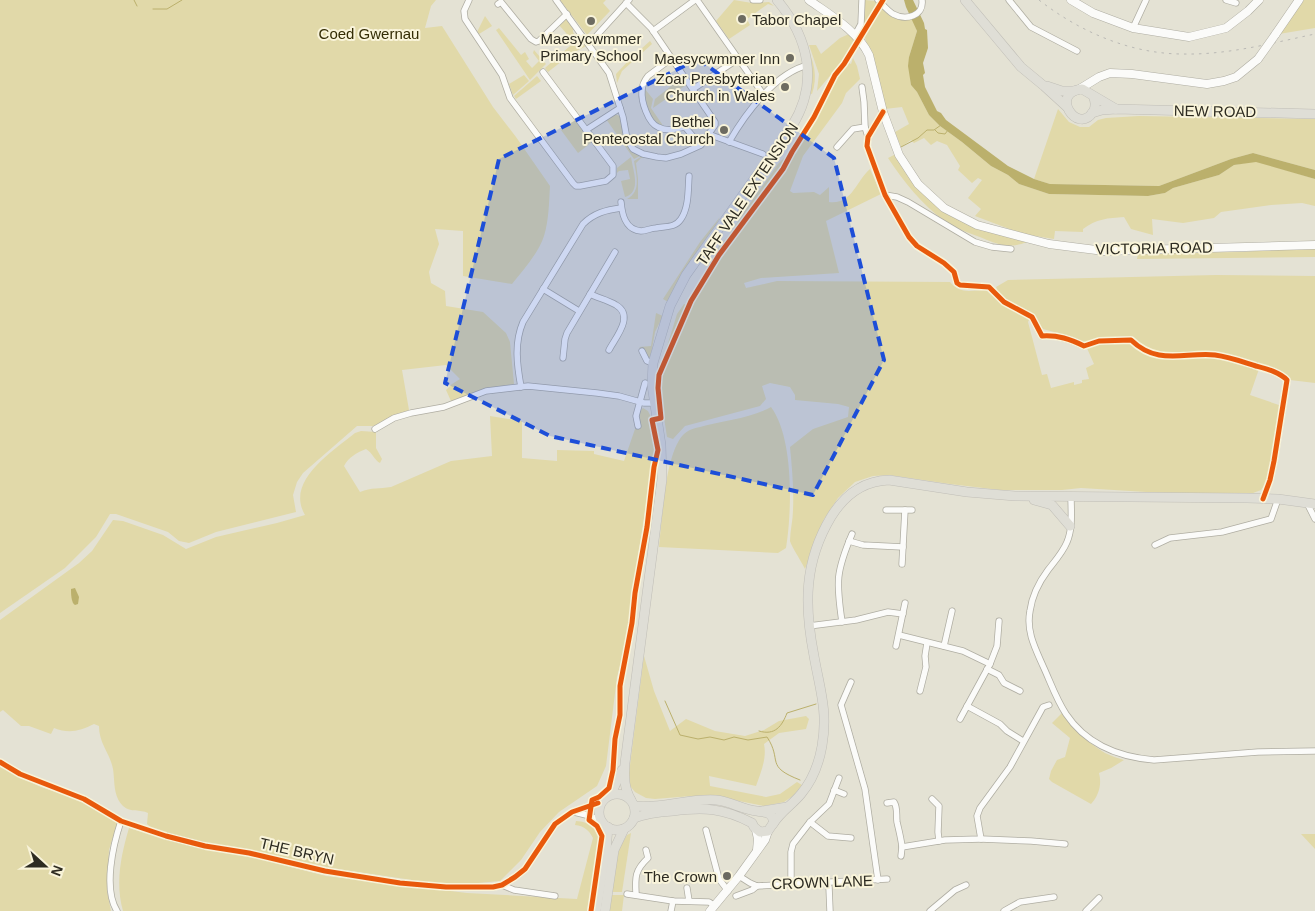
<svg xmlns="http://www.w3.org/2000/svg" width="1315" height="911" font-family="Helvetica,sans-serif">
<rect width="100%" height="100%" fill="#e4e2d4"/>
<g fill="#e1d9a9">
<path d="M0,0H436L431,6L425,28L442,26L493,107L516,137L550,186C549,202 549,220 544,236C538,254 523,270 512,284L463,276V231L435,229L439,244L429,272L431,283L445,291L446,306L483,312L506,333L510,342L514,384L483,389L451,401L446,390L452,384L460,379L446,365L402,370L409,410L373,426H357L303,473L297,482L293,495L296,512L216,532L189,543L179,541L168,532L116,514H110L96,537L65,568L0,613Z"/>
<path d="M560,0H606L603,3L610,11L587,35Z"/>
<path d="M734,0L752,3L769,2L774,6L768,4L747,19L750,25L729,39L716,21Z"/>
<path d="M865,0L876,1C888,16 893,21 913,20L917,31L909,57L911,85L917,92L929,115L940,126L962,142L991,166L1008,175L1019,184L1049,194L1148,196L1165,193L1173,188L1219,175L1234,165L1256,161L1315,179V206L1302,203L1271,205L1221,212L1214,218L1183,223L1152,219L1153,235L1131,229L1124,217C1108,218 1096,219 1083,229V232L1055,231L1054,239L1023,234L975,216L981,209L968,198L982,180L978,178L972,183L958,170L960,166L947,145L937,141L931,145L924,138L914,143L911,140L901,147L895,132L909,124L902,107L885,109L862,27Z"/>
<path d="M1304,0H1315V28L1279,34Z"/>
<path d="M485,16L492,26L479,34L477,32Z"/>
<path d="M564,20H567L573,27V32L576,37L573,41L559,25Z"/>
<path d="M499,28L521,55L525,52L529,59L526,61L532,68L539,61L533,53L534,50L546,64L530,80L496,30Z"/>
<path d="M849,34L857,42L840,69L829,77L817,91L819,74L809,45H816L821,54L840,38Z"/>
<path d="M578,39L581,43L586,46L571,54L548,72L545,68Z"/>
<path d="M650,41L652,44L622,71L617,83L616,74L631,58Z"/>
<path d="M807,46C814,63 818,76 812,94L809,93Z"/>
<path d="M853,58L857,66L860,79L846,93L842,103L803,156L790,191L793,193L814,192L820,195L829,187V202C852,205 856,181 870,169L881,194L826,221L839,273L761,278L744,283L746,288L777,281L950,282C961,295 971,290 986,290L996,299L1016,310L1029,320L1028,322L1042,375L1047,374L1051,388L1074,382V385L1082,383V380L1089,379L1086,368L1094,364L1086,346L1098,343L1131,342C1149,366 1195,352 1221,358C1234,360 1247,365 1259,369L1250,395L1282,406L1267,482L1261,490L1253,493H1163L1081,488L1062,490H1000L950,484L889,475L873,476L855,482L838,498L824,519L805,569C802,562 791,546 790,541C790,531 793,520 793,510C794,489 792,468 790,447L813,429L848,417L849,407L838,404L795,400V395L790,387L770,383L762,386L766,399L760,406L685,426L673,439L667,437L661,398L660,386L663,369L662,363L677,314L684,304L687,305L719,246L729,235L753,199L778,164L791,151L813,117L821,99L834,77L849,63L851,64Z"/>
<path d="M524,75L529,81L513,95L509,84Z"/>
<path d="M537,76L541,81L516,99L514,96Z"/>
<path d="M681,78L686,85L653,108L655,99Z"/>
<path d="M645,89L653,99L651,108L664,127C649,120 644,105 645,89Z"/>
<path d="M1058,109L1069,122L1080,127H1089L1098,120L1106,118L1139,116L1315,119V170L1253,153L1231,159L1159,186L1050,184L1034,179Z"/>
<path d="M614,114L620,116L626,140L642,155L634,159L606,119Z"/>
<path d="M575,120L592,142L578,153L561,130Z"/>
<path d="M896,154L935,204L976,228L1027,242C1012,248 1001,246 987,240C973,234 958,230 945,221C922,205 904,182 888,158Z"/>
<path d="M644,155L648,157L641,158L636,163L638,179V199H627C642,191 636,175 634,161Z"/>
<path d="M631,157C633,171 642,192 625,197L621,181L630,179L628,170L619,171L617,173V168Z"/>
<path d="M720,217L716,225L687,266L668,302L663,299L700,242Z"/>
<path d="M1288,248H1315V257L1137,259L1138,253L1244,252Z"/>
<path d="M1216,275L1315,276V383L1290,380L1284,373L1273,368L1224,354H1161L1140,346L1133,338L1126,336L1096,339L1084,344L1058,333L1043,329L1037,322L1000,296L996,287L1008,280Z"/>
<path d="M656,313L663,316L655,332L650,360L647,359L645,351L639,347L651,346Z"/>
<path d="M771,407C794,438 792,511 786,548L778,553L659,547C662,520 665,454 683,435C688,430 694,428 700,427C722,421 752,418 771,407Z"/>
<path d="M643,408L648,411L650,415L656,454L651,465L648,492L633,589L630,630L617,677L606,766L597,786L559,812L540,832L521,860L500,881L478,883L446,884L412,880L331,868L266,854L216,845L154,830L147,824L148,813C140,809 131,813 123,806C113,796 115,782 113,769C110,753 99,744 99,726L94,724C80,731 69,734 54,728L51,734L29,726H21L3,710L0,712V620L79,563L92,551L113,520L123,521L163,535L186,549L216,537L277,523L305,515C285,481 332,452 355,433L361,431L376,432V448L382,459L380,463C374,460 373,453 366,449C356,453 349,457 344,466L360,492C372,487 379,489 391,487L451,461L492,456L490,416L522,421V458L557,461V450L594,451V454L624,461L635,429L640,427V411Z"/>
<path d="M644,656L654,691L670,731L686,719L715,731L745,736L764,730L779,721L806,716L809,719L806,729L779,733L764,744C767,758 761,772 756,786L709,776L710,786L766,797L780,794L797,782L802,785L793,796L784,802L764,806L719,797L691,796L655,799L646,798L635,792L630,786L629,773Z"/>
<path d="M1062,713C1074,729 1088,743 1105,753C1111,756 1118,758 1124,760L1111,768L1099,773C1102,784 1099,795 1091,804L1052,782L1049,779L1051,771L1057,760L1065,757L1070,738L1052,723Z"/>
<path d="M0,767L41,787L81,800L115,820L117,824L109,850L107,891L111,911H0Z"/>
<path d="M576,821C590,822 600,828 599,844L587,911H123C115,883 121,855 129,828L202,849L256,858L326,876L467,893L577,899L593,838C589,830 584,826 575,825Z"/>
<path d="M631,833L622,892H611L619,849L627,835Z"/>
<path d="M1301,834H1315V849Z"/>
<path d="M611,895H624L622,911H608Z"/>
</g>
<g fill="#bbb06c">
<path d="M904,0H913L924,23L925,29L927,30L928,48L923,63L925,73L923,75L925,87L937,111L941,113L946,120L1008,166L1034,179L1050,184L1159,186L1231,159L1253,153L1315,170V179L1256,162L1234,165L1219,175L1173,188L1165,193L1148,196L1049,194L1019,184L1008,175L991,166L962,142L940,126L929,115L917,92L911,85L908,66L909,57L917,31L906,7Z"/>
<path d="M75,588L79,597L78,604L75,605C71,603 71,593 71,589Z"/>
</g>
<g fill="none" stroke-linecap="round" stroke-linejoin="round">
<g stroke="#bbb06c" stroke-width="1">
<path d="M134,0L137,6"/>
<path d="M153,9H167L182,0"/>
<path d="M935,130L938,133L945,134L948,130"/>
<path d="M901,147L918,138L927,130H934L941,125"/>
<path d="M665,701L680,735L698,739L710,737L724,740L734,737L748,740L767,737C783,761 764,766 800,780"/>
<path d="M759,731C775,736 782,726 787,713L816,704"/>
</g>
<defs>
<g id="street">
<path d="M469,0L464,11L465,19L502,75L510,98L573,183L576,186H580L606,181L613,175V166L543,72"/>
<path d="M556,0L609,73L623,117L627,139L633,149L643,154L657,157L666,158L681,154L701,145L715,125V122L651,28L626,3"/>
<path d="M697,0L763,94"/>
<path d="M753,0H760"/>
<path d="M878,0C883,5 888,11 893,14C906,21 924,16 922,0"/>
<path d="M1009,0L1031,27L1077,51"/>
<path d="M1226,0L1236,3"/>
<path d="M498,4L501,2L531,39L536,42L539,41L567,14"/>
<path d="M1133,28L1146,0"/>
<path d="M653,31L695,0"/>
<path d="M855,35L861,24L862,0"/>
<path d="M589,44L629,0"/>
<path d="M672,58L648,76C644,81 642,85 642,91C641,101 648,123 658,127C667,132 676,129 685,127L696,140L702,142"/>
<path d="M862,87L864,102L865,127"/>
<path d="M693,89L738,59"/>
<path d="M883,112L868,137L867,146L885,195L909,237L917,246L944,263L954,272L957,283L960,285L989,287L1004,302L1032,317L1042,336C1058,335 1070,339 1084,346L1099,341L1131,340C1158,366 1184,352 1215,355C1230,357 1243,362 1256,366C1267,369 1279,372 1287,380L1274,461L1270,480L1263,499"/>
<path d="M586,130L620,108"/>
<path d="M708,134L763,154"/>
<path d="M729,142C745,114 775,73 808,65"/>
<path d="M837,147L853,129L865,127L868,137"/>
<path d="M885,195L897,197L908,202L975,242L992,247L1011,249"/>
<path d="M621,202C622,214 625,230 641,231C646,231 651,228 656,228C666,226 675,228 681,219C689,207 688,190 689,176"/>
<path d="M543,289L579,311"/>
<path d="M590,294C598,298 608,300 616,305C635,316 615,338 609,350"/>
<path d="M642,351L647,361L653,363"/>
<path d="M563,358L565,339L567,333L615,252"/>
<path d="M521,387C517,365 514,343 523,322L583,224C594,213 606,210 621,208"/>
<path d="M638,426L636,416L645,383"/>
<path d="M375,429L394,418L411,413L444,407L486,391L528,386L597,393L619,396L644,403H654"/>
<path d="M1071,496C1071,511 1073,528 1067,542C1063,552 1055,561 1048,570C1039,582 1032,596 1030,611C1026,631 1035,648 1043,666C1050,681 1056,699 1066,714C1086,744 1119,757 1154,760L1258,752L1315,751"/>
<path d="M1307,503L1315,519"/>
<path d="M886,510H912"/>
<path d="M849,541L863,545L903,547"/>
<path d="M1155,545L1170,538L1222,532L1271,519L1278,499"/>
<path d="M902,564L905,510"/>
<path d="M842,622C836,581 836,572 852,534"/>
<path d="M809,626L856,620L888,612L903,614"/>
<path d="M899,635L963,651L990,664L960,719"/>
<path d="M896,646L905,603"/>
<path d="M944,646L952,611"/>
<path d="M990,664L997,646L999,621"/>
<path d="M987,669L999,675L1004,683L1020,691"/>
<path d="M851,682L841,705L865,789L878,880"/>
<path d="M920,691L926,667L925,656L927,643"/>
<path d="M967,706L1000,724L1007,731L1023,741"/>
<path d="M0,762L20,774L84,799L121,821L166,836L205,846L249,853L325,871L400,883L446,887H493L502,885L515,877L525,869L555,824L572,812L602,801"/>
<path d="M834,790L844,794"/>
<path d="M932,799L939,806L938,832L939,841"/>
<path d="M887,803L894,802C898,808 896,815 897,822C899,831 901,838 902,847"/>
<path d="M574,812L590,816L602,821"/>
<path d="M810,822L828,836L851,838"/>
<path d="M706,830L719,879L728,891"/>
<path d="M981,839L1031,841L1065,844"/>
<path d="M901,856L902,847L945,840L981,839L977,816L980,808L1010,767L1043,707L1049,705"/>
<path d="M739,876L750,883L757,886L887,879"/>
<path d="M791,883V852L793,844L810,822L829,804L839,778"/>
<path d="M826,883L829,887L830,911"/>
<path d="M502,885L514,890L555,896"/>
<path d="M687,888L689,901"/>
<path d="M627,894L673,901L709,902L715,906"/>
<path d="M636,894C635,877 635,870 648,858L646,850"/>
<path d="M736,896L752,890L757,886"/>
<path d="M117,911C103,889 113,845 121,821"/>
<path d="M671,911L673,901"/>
<path d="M930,911L955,890L966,885"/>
<path d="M1004,911L1020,902L1054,897"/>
<path d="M1086,911L1099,898"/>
</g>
<g id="secondary">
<path d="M809,0C830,15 858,31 869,55L883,112L899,155L918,184L944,208L977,225L1049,244L1104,251L1315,245"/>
<path d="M1071,0L1093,13L1133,28L1189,37L1226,28L1248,11L1259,0"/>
<path d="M1275,35L1299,0"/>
<path d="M1078,90L1099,77L1110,73L1132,74L1207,84L1224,81L1236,77L1258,59"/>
<path d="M756,830L758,839L757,850"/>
<path d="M710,911L739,876L765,840L768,831"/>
</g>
<g id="primary">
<path d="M965,0L1021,67L1044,86L1067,107"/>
<path d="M1047,86L1062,91H1074"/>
<path d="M1093,96C1096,102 1096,107 1093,112C1077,136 1049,92 1082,89L1116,109"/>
<path d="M1092,113L1102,110L1116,109L1315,114"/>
<path d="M1034,500L1052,505L1070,526"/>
<circle cx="617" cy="812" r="18"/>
<path d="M611,794L622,770"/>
<path d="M631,800C624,788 624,777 625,763L662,479L661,445L652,385L653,363L670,306L686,275L792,126C819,83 809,38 777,0"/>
<path d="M762,811L787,807"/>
<path d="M634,818C647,813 659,812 673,811C704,807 723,808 752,823L754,827L760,832L768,831L774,822C771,811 766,813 757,811C743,810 730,801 716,800C689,798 661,809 635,806"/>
<path d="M773,824C780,812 792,805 801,794C812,781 819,763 822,746C828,711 820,690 814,656C804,605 804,562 831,517C845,494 863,481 889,480L967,492L1015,496L1247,498L1278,499L1315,504"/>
<path d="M596,911L606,851L608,827"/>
<path d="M605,911L614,850L624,829"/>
</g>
</defs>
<use href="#street" stroke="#afada2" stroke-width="7"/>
<use href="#secondary" stroke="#afada2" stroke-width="9"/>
<use href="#primary" stroke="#c0beb7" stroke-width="10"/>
<use href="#street" stroke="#fbfbf9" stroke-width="5.5"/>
<use href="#secondary" stroke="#fbfbf9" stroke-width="8"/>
<use href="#primary" stroke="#dfded6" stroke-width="9"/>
<path stroke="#bab9b5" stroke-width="1" stroke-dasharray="2.5 5" stroke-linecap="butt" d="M1039,0C1080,32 1131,54 1183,54C1228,55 1272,43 1315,34"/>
<defs>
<path id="secondary-bridge" d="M1258,59L1275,35"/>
</defs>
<use href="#secondary-bridge" stroke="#afada2" stroke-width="9" stroke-linecap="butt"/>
<use href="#secondary-bridge" stroke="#fbfbf9" stroke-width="8"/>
<defs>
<g id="cycleway">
<path d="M883,112L868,137L867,146L885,195L909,237L917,246L944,263L954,272L957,283L960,285L989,287L1004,302L1032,317L1042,336C1058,335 1070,339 1084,346L1099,341L1131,340C1158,366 1184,352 1215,355C1230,357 1243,362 1256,366C1267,369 1279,372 1287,380L1274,461L1270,480L1263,499"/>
<path d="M0,762L20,774L84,799L121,821L166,836L205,846L249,853L325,871L400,883L446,887H493L502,885L515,877L525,869L555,824L572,812L598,803"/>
<path d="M591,911L602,836L597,826L589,820L592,800L599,797L609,788L613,770L615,739L620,715V686L632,623L635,593L647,527L654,467L658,450L652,420L661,418L658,388L659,375L691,301L719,255L783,169L792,152L814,117L835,75L844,64L883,0"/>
</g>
</defs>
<use href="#cycleway" stroke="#f9f4da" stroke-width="8"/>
<use href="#cycleway" stroke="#e8590c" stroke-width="5"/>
</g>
<path fill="#1d4ed8" fill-opacity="0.2" stroke="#1d4ed8" stroke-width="4" stroke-dasharray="10 6" stroke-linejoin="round" d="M698,59L834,158L884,360L813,495L550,436L445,383L499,159Z"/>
<g fill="#6d6b60" stroke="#f9f4da" stroke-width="2">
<circle cx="742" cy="19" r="5"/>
<circle cx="591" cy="21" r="5"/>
<circle cx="790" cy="58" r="5"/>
<circle cx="785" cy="87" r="5"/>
<circle cx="724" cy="130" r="5"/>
<circle cx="727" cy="876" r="5"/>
</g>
<g text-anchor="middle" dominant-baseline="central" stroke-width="4" stroke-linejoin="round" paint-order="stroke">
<g font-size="15" fill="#2d2b21" stroke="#f9f4da" text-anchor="end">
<text x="752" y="19" text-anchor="start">Tabor Chapel</text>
<text x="591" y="38" text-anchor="middle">Maesycwmmer<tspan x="591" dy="17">Primary School</tspan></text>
<text x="780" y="58">Maesycwmmer Inn</text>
<text x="775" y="78">Zoar Presbyterian<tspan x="775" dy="17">Church in Wales</tspan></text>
<text x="714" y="121">Bethel<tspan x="714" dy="17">Pentecostal Church</tspan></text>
<text x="717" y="876">The Crown</text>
</g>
<g font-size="15" fill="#332c04" stroke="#f9f4da">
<text x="369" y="33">Coed Gwernau</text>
</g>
<g font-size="15" fill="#2d2b21" stroke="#f9f4da">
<text transform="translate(1215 111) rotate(1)">NEW ROAD</text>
<text transform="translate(747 194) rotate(-56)">TAFF VALE EXTENSION</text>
<text transform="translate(1154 248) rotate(-1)">VICTORIA ROAD</text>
<text transform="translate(297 851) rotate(13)">THE BRYN</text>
<text transform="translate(822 882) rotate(-2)">CROWN LANE</text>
</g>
</g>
<g transform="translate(45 866) rotate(111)" stroke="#f9f4da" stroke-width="4" paint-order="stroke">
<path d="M0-4L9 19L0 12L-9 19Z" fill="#2d2b21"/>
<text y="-8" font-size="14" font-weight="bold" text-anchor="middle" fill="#2d2b21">N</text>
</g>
</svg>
